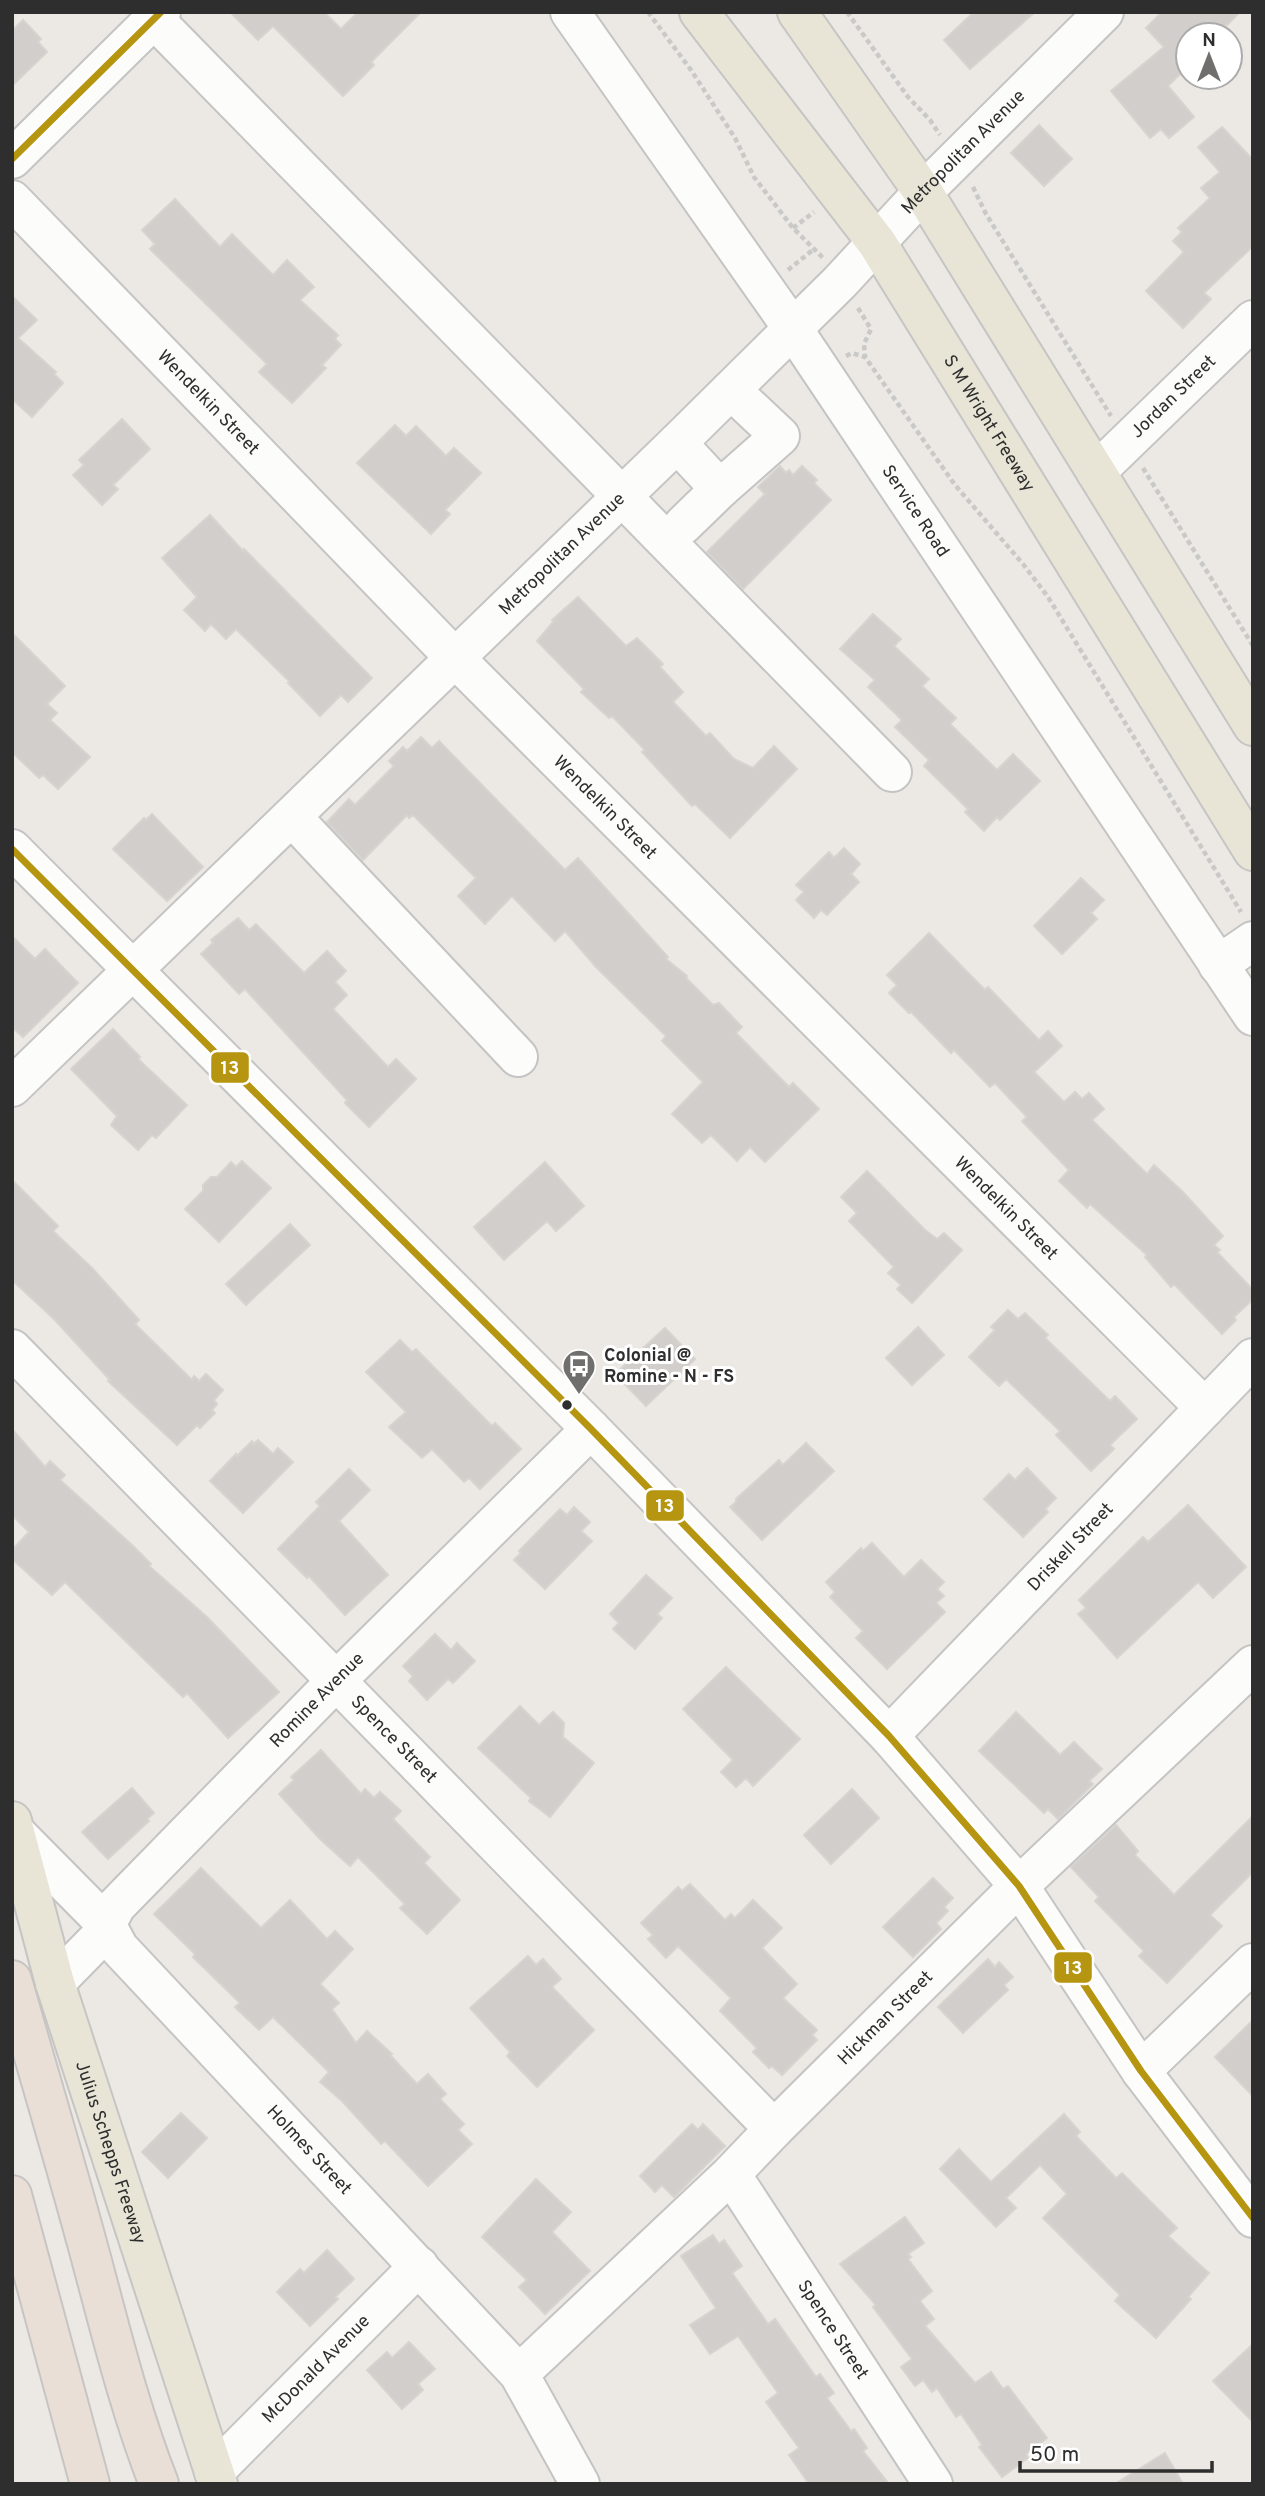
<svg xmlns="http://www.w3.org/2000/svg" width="1265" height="2496" font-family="Overpass,sans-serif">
<rect width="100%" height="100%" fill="#ece8e4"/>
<g fill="#d1cecb" stroke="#d7d4d0" stroke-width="2">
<path d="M230,12H324L341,29L358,12H421L371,62L374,65L343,96L273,26L258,40Z"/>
<path d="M974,12H1035L970,69L944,40Z"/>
<path d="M1162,12H1240L1217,35H1188V70L1186,68L1168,86L1194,117L1169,138L1161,129L1150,138L1111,91L1164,47L1146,28Z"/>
<path d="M23,20L41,39L38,42L47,52L12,86V31Z"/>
<path d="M1039,125L1072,159L1044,186L1011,153Z"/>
<path d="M1222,127L1253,160V246L1204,293L1211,299L1183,328L1146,291L1184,252L1173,241L1182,232L1178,228L1210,198L1201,188L1220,172L1198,147Z"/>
<path d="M175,199L220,247L232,234L273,275L287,260L314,287L300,300L338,335L335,339L341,345L322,365L326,368L292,403L259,372L267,364L150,249L155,244L142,230Z"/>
<path d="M12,296L37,320L18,338L56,372L54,374L63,383L32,417L12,399Z"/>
<path d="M122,419L150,449L113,485L118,489L102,505L73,475L84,465L79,460Z"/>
<path d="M395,425L406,436L416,426L446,456L454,448L481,473L445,510L450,514L431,534L357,463Z"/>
<path d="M780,466L786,473L789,470L793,475L802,466L817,480L814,483L831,500L743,589L707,552L765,494L758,487Z"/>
<path d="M210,515L243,551L244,549L372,678L348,702L341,695L320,716L288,683L290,682L236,629L226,639L211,624L205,631L184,610L197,597L162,558Z"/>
<path d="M578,597L626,646L637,638L663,664L660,667L683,692L673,702L706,736L710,733L734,759L753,768L774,746L797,769L730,838L695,804L692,806L642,752L645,750L612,716L609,718L581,692L584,689L537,641L554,621L552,620Z"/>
<path d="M873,614L901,639L894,646L929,679L922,686L956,718L950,724L997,770L1013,754L1040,781L1000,820L997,817L984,831L965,812L968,809L924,766L929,760L895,727L902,720L868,687L875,680L840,649Z"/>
<path d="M12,633L65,686L47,704L57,713L50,720L90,757L58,789L43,775L39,778L12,752Z"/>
<path d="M421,737L432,748L439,741L565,870L578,858L668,957L666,959L687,976L686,978L713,1005L719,1003L742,1027L736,1033L789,1087L793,1083L819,1109L765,1162L750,1147L737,1161L711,1135L702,1143L672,1114L703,1082L662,1041L666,1036L596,967L565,931L555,941L512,896L485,924L458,896L476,878L413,815L409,818L407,815L363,860L327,822L349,799L355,805L394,766L389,761L403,747L407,751Z"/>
<path d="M152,814L203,867L167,901L113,849L144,818L146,820Z"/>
<path d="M844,848L860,864L851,874L859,882L827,915L821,910L814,918L796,900L804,892L796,885L829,852L834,858Z"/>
<path d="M1081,878L1104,900L1091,913L1097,919L1062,954L1034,926Z"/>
<path d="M238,918L249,930L256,924L304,973L327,951L346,971L335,982L347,995L333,1009L388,1067L396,1059L416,1079L369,1127L345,1103L347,1100L245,989L239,994L201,954L213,943L211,940Z"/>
<path d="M929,933L985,990L988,987L1039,1040L1048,1031L1062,1046L1034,1072L1064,1102L1075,1092L1082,1099L1089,1093L1104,1109L1092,1120L1147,1174L1154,1165L1183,1192L1223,1236L1214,1245L1220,1250L1217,1252L1253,1290V1299L1234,1317L1236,1320L1222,1334L1174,1284L1171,1287L1145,1257L1147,1255L1090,1204L1087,1208L1059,1181L1069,1170L1022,1121L1027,1117L995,1083L990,1087L954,1050L951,1053L911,1012L909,1013L889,993L897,985L887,975Z"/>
<path d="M12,936L35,959L45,949L78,983L23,1037L12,1027Z"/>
<path d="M113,1029L140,1057L138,1059L187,1105L156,1138L152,1135L138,1150L111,1125L117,1116L71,1069Z"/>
<path d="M242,1161L271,1188L219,1242L185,1209L203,1191V1185L211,1177H217L231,1162L236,1167Z"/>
<path d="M545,1162L584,1206L556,1231L547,1221L504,1260L474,1227Z"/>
<path d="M867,1171L925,1230L937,1239L944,1233L962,1250L912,1303L897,1289L901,1285L888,1273L894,1267L849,1221L857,1213L841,1197Z"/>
<path d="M12,1180L58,1226L53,1231L93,1269L139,1320L135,1324L192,1380L194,1376L199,1381L206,1374L223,1390L214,1400L217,1404L212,1410L215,1413L200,1428L197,1425L177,1445L108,1381L110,1380L54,1319L12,1280Z"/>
<path d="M290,1224L310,1245L246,1305L226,1284Z"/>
<path d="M1008,1310L1018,1319L1025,1313L1048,1335L1045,1338L1110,1401L1115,1396L1137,1419L1110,1445L1114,1449L1091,1471L1056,1435L1060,1431L1006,1379L999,1386L969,1357L995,1330L991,1327Z"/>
<path d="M918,1327L944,1355L912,1385L886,1358Z"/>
<path d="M665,1328L695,1359L646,1406L615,1374Z"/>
<path d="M400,1340L412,1352L416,1349L483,1417L492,1426L495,1423L521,1449L480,1489L469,1478L464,1482L432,1449L422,1458L389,1427L406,1412L366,1372Z"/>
<path d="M12,1429L45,1467L50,1461L65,1475L60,1480L131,1544L151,1564L149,1566L207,1617L279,1692L228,1738L187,1693L183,1697L65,1582L52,1595L12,1559V1550L29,1532L12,1515Z"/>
<path d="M258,1440L273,1454L278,1448L293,1462L243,1513L210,1481L236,1454L237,1456L252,1441L254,1444Z"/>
<path d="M806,1443L834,1471L762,1540L730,1507L736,1502V1499L779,1460L783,1465Z"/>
<path d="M1027,1468L1056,1498L1045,1509L1048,1512L1023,1537L984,1499L1009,1474L1015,1480Z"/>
<path d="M349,1469L370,1490L339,1521L388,1575L345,1615L309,1576L307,1578L278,1549L320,1506L316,1502Z"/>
<path d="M1188,1505L1246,1567L1213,1598L1198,1582L1117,1658L1078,1614L1086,1608L1079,1600L1143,1537L1148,1542Z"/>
<path d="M574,1507L590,1522L581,1531L592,1541L545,1589L514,1560L521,1553L519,1551L560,1509L567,1515Z"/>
<path d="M872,1543L904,1577L921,1560L944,1582L937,1589L944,1596L936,1603L945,1612L887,1669L856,1638L863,1631L830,1597L835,1592L826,1582L861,1548L863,1551Z"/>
<path d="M646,1575L672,1598L657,1614L662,1618L635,1649L613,1629L619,1623L610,1614Z"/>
<path d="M435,1634L451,1650L457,1643L475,1661L453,1683L448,1679L427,1700L409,1681L413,1676L403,1666Z"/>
<path d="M726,1667L800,1739L753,1786L746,1778L736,1787L721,1772L733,1760L683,1709Z"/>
<path d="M520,1706L539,1725L553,1712L564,1723L563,1737L594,1763L550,1817L529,1801L531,1798L478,1748Z"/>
<path d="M1016,1712L1060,1755L1074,1742L1102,1769L1089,1781L1093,1784L1058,1819L1048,1809L1044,1813L979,1751Z"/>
<path d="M321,1750L361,1794L365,1789L374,1798L380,1792L401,1811L393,1819L430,1857L424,1863L460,1900L427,1934L400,1908L405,1904L358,1857L350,1866L320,1839L279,1794L294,1780L291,1777Z"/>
<path d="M132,1788L154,1813L147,1819L149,1821L108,1859L82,1832Z"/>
<path d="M852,1789L879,1818L831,1864L804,1835Z"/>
<path d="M1253,1816V1872L1210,1915L1222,1926L1167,1983L1139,1956L1144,1951L1095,1901L1099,1897L1071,1867L1116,1825L1138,1851L1135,1855L1174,1895Z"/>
<path d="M201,1868L261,1928L290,1900L327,1939L335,1931L353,1949L320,1984L339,2003L332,2009L356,2043L367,2031L392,2054L390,2055L417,2084L428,2074L446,2094L440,2099L464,2124L458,2130L472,2144L428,2186L385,2141L381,2144L342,2101L320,2082L329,2072L273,2017L259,2030L235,2007L240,2003L193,1957L195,1954L154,1914Z"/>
<path d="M933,1878L953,1898L944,1907L948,1911L936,1923L941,1929L913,1957L883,1927Z"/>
<path d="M690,1884L725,1920L731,1914L735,1918L753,1900L782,1928L762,1948L797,1984L783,1998L817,2030L812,2035L817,2040L782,2075L772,2066L769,2068L753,2052L757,2048L720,2011L731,1998L678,1946L666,1958L648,1939L653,1935L641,1923L678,1887L682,1891Z"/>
<path d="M528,1956L536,1965L543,1959L561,1979L552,1987L594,2030L537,2087L507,2056L510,2052L470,2008Z"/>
<path d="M988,1959L995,1967L999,1962L1013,1977L1004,1985L1008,1990L963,2033L938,2007Z"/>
<path d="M1253,2020V2096L1215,2057Z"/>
<path d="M181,2113L207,2138L168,2178L142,2152Z"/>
<path d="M1064,2114L1080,2132L1076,2136L1116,2178L1122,2173L1177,2228L1168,2236L1209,2273L1188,2297L1191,2299L1156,2338L1115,2301L1120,2295L1043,2218L1067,2194L1040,2165L1006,2198L1016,2208L996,2227L940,2169L959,2149L991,2182Z"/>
<path d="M692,2124L698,2130L703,2124L725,2146L674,2197L662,2185L655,2192L640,2176Z"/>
<path d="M536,2179L571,2212L552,2232L590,2271L545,2314L519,2287L527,2280L482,2237Z"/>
<path d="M905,2217L924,2243L908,2254L911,2257L908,2259L932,2291L920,2301L934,2319L925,2326L975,2383L991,2372L1003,2389L1008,2386L1047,2438L1026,2454L1028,2458L1002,2477L979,2447L982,2445L961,2414L956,2417L937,2388L932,2392L923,2380L915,2386L901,2367L912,2359L873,2307L876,2305L840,2264Z"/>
<path d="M713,2235L719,2244L724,2240L742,2266L732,2273L768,2324L775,2319L816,2377L820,2374L834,2393L827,2398L851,2431L854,2429L867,2448L863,2451L889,2484H809L789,2455L799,2448L766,2402L778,2393L738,2336L710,2354L690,2325L716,2308L681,2256Z"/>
<path d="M327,2250L354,2279L335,2297L338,2299L310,2326L277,2292L300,2269L304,2273Z"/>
<path d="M409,2342L435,2369L418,2384L423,2390L402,2409L367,2370L387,2352L392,2358Z"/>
<path d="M1253,2344V2422L1213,2381Z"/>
<path d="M1165,2453L1183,2484H1115Z"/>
</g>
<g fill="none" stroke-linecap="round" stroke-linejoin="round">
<defs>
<g id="minor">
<path id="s1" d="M570,12L793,329L1253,1016"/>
<path d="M154,19L892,772"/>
<path d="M12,159L161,12"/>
<path id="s2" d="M12,200L455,658L1205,1408"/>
<path d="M677,443L720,489L683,525"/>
<path id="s3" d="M1096,472L1253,320"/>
<path d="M720,489L780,436L731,390"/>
<path d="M292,817L518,1057"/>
<path d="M12,849L591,1429L889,1736L1019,1886L1141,2071L1253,2218"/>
<path d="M1218,965L1253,941"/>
<path id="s4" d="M12,1087L677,443L840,282L923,192L1104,12"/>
<path id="s5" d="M12,1349L774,2129"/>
<path id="s6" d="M889,1736L1253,1358"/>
<path id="s7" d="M15,1832L106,1924L119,1948L519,2374L580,2484"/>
<path id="s8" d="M55,1983L100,1937L116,1906L337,1680L591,1429"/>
<path d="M1141,2071L1253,1963"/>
<path id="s9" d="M731,2174L933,2484"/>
<path id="s10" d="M519,2374L731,2174L774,2129L1019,1886L1253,1665"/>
<path id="s11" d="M214,2472L419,2266"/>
</g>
<g id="major">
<path id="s12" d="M699,12L877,243L1253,851"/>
<path d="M797,12L923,192L1253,726"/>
<path id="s13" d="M12,1821L55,1983L218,2484"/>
</g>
<g id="highway">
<path d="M12,1980C37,2068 63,2155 87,2243C109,2324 128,2405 159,2484"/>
<path d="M12,2195L90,2484"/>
</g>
</defs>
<use href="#minor" stroke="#c5c4c5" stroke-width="42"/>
<use href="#major" stroke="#c6c5c4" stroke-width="42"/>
<use href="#highway" stroke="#c6c5c4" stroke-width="42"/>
<g stroke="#c9c9c8" stroke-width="4.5" stroke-dasharray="5 3.5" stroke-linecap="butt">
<path d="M648,12L691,70L735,138L754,177L793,228L823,258"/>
<path d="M847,12L908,97L930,120L940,135"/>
<path d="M973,187L986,214L1111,416"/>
<path d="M793,228L814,212"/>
<path d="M788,270L814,249"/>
<path d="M858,308L871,329L864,344L865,357L955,485L1023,564L1048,597L1241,912"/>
<path d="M846,356L852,353L865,357"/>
<path d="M1143,468L1253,646"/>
</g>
<use href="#minor" stroke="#fcfcfb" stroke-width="38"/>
<use href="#major" stroke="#e8e4d6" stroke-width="38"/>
<use href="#highway" stroke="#eadfd6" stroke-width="38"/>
<defs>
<g id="bus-1">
<path d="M12,159L161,12"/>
<path d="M12,849L591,1429L889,1736L1019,1886L1141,2071L1253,2218"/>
</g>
</defs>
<use href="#bus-1" stroke="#fff" stroke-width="12"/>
<use href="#bus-1" stroke="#b69510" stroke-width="7"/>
</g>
<defs>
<symbol id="bus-pin" viewBox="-11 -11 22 30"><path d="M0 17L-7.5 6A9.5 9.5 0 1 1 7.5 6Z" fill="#706f6e" stroke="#fff"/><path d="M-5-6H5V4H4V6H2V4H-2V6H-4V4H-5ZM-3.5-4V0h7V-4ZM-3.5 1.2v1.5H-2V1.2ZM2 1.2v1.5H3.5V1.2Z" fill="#fff"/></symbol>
</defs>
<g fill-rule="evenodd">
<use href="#bus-pin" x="560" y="1347" width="38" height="52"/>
</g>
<circle fill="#2e2e2e" stroke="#fff" stroke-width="2.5" cx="567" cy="1405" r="6"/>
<g text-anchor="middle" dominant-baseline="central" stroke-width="6" stroke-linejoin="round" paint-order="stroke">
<g font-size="18" fill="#2e2e2e" stroke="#fff">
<text stroke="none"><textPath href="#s4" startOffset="1334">Metropolitan Avenue</textPath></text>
<text stroke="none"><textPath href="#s3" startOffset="108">Jordan Street</textPath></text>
<text stroke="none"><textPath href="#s2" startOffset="282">Wendelkin Street</textPath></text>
<text stroke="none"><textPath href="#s12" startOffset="504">S M Wright Freeway</textPath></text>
<text stroke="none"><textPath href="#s1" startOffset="607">Service Road</textPath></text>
<text stroke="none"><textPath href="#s4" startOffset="766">Metropolitan Avenue</textPath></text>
<text stroke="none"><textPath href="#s2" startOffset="849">Wendelkin Street</textPath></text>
<text stroke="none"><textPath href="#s2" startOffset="1416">Wendelkin Street</textPath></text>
<text stroke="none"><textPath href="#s6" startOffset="262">Driskell Street</textPath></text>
<text stroke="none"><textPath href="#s8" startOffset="387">Romine Avenue</textPath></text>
<text stroke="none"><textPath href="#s5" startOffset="546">Spence Street</textPath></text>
<text stroke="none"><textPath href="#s10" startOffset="511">Hickman Street</textPath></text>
<text stroke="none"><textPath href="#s7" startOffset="434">Holmes Street</textPath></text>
<text stroke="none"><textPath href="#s13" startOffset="346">Julius Schepps Freeway</textPath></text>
<text stroke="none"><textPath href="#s9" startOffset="186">Spence Street</textPath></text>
<text stroke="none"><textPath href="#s11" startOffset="145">McDonald Avenue</textPath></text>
</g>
<g font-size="18" font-weight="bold" fill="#2e2e2e" stroke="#fff" text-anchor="start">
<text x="604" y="1356">Colonial @<tspan x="604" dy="21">Romine - N - FS</tspan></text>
</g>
</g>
<g stroke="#fff" stroke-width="2.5">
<rect x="210" y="1051" width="40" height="33" rx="7" fill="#b69510"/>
<rect x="645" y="1489" width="40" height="33" rx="7" fill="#b69510"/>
<rect x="1053" y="1951" width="40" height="33" rx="7" fill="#b69510"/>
</g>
<g font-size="19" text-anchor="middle" font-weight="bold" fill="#fff">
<text x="230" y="1074">13</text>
<text x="665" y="1512">13</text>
<text x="1073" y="1974">13</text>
</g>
<rect width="1265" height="2496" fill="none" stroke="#2e2e2e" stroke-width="28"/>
<g transform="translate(1209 56)"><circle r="33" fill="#ffffff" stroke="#ababab" stroke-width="2"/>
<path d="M0-5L12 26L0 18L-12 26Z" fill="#706f6e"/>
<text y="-10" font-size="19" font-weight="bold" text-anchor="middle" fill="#2e2e2e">N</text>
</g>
<path d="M1020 2461v10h192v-10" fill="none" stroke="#2e2e2e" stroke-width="3.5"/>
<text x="1030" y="2461" font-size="21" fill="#2e2e2e" stroke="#ffffff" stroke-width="5" paint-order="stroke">50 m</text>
</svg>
